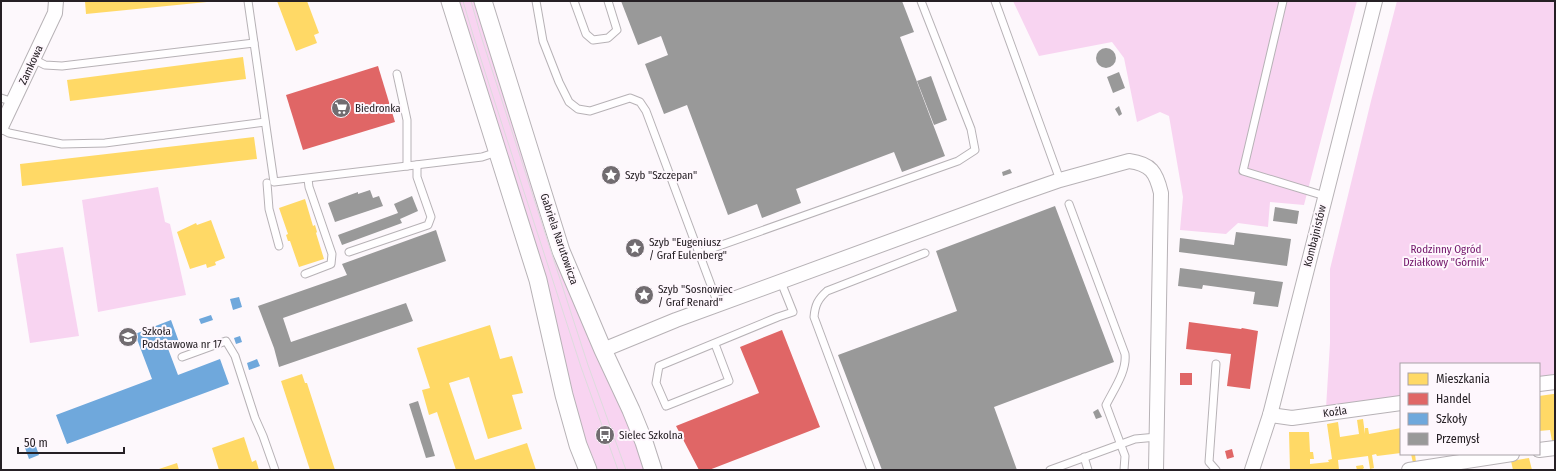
<svg xmlns="http://www.w3.org/2000/svg" width="1556" height="471" font-family="'Fira Sans Condensed',sans-serif">
<rect width="100%" height="100%" fill="#fdf8fc"/>
<g fill="#f8d4f1">
<path d="M459,1H474L562,273L628,417L646,470H598L582,431L542,267Z"/>
<path d="M1013,1H1357L1304,205L1270,202L1268,227L1238,223L1226,234L1180,230L1183,197L1169,116L1160,112L1137,122L1124,58L1112,42L1039,56Z"/>
<path d="M1397,1H1555V374L1539,377V364H1401V397L1326,408L1330,343V269L1371,101Z"/>
<path d="M158,187L165,222L170,224L186,295L98,312L82,200Z"/>
<path d="M63,247L79,336L30,343L16,254Z"/>
</g>
<g fill="#ffd966">
<path d="M85,1H207V2L86,14Z"/>
<path d="M277,1H307L319,33L314,35L317,43L296,51Z"/>
<path d="M243,57L246,79L70,101L67,80Z"/>
<path d="M254,137L257,159L22,186L20,164Z"/>
<path d="M305,199L313,226L315,225L317,232L316,233L324,259L299,267L290,241H288L286,235L288,234L279,208Z"/>
<path d="M211,220L225,258L215,262L216,265L207,268L206,264L190,269L177,232L196,223L197,225Z"/>
<path d="M490,325L500,359L512,356L523,393L512,395L522,429L488,439L469,377L449,383L475,460L527,443L536,470H456L437,412L429,415L422,390L430,388L417,348Z"/>
<path d="M302,374L305,383H307L335,470H310L281,381Z"/>
<path d="M1553,394H1555V440L1552,441L1550,430L1539,431V396Z"/>
<path d="M1363,419L1365,434V428H1368L1369,434L1401,428V453L1377,456L1376,454L1372,455L1374,468L1370,469L1368,456L1338,460L1339,470H1290L1289,432H1309L1310,452H1313L1314,459H1310V464L1329,462L1328,460L1332,459L1327,424L1338,422L1340,437L1359,434L1357,420Z"/>
<path d="M244,437L252,462L256,460L259,470H219L212,448Z"/>
<path d="M1411,454H1415L1416,462L1413,463Z"/>
<path d="M1529,458L1532,470H1513L1511,461Z"/>
<path d="M177,463L179,470H156Z"/>
<path d="M1363,465L1364,468L1361,470H1357L1356,466Z"/>
</g>
<g fill="#e06666">
<path d="M378,66L395,122L303,150L286,95Z"/>
<path d="M1189,322L1241,329L1242,328L1258,331L1250,389L1227,386L1231,354L1186,349Z"/>
<path d="M782,330L820,427L709,470H699L676,426L759,393L740,347Z"/>
<rect x="1180" y="373" width="12" height="12"/>
<path d="M1232,449L1234,457L1227,459L1225,451Z"/>
</g>
<g fill="#6fa8dc">
<path d="M239,297L242,307L233,310L230,299Z"/>
<path d="M211,315L213,320L201,324L199,319Z"/>
<path d="M171,320L179,342L167,346L178,375L220,359L229,384L67,444L56,415L152,379L135,334Z"/>
<path d="M240,336L242,342L236,344L234,338Z"/>
<path d="M257,359L260,366L249,370L247,363Z"/>
<path d="M34,441L39,455L29,459L24,445Z"/>
</g>
<g fill="#999">
<path d="M621,1H902L914,32L900,37L945,156L902,172L894,152L796,189L801,203L762,218L757,204L728,215L687,105L664,114L645,64L668,55L661,36L638,45Z"/>
<circle cx="1106" cy="58" r="10"/>
<path d="M1119,72L1125,88L1113,93L1107,77Z"/>
<path d="M931,76L947,120L934,125L917,81Z"/>
<path d="M1119,106L1122,114L1119,116L1115,109Z"/>
<path d="M1010,169L1012,173L1003,176L1002,172Z"/>
<path d="M370,190L373,198L379,196L383,206L335,222L328,203L358,192V194Z"/>
<path d="M412,196L418,211L400,219L402,223L342,245L338,235L398,213L394,204Z"/>
<path d="M1055,206L1114,362L994,407L1017,470H882L838,355L957,311L936,251Z"/>
<path d="M1275,207L1299,211L1297,224L1273,221Z"/>
<path d="M436,230L446,261L283,318L291,342L406,303L413,321L279,367L274,348L258,306L347,275L342,264Z"/>
<path d="M1236,232L1291,239L1287,266L1179,252L1180,238L1234,245Z"/>
<path d="M1180,268L1283,282L1278,307L1253,304L1255,292L1203,285L1202,289L1178,286Z"/>
<path d="M418,401L435,456L426,458L409,404Z"/>
<path d="M1098,409L1102,417L1096,419L1093,412Z"/>
</g>
<g fill="none" stroke-linecap="round" stroke-linejoin="round">
<defs>
<g id="service">
<path d="M248,1L274,182L482,157L497,152"/>
<path d="M536,1L543,41L559,82L569,102L578,109L590,111L630,98L640,102L646,111L718,304"/>
<path d="M574,1L586,34L593,40L608,38L617,30L608,1"/>
<path d="M995,1L1060,180"/>
<path d="M1283,1L1243,171L1325,196"/>
<path d="M33,59L45,65L62,66L254,43"/>
<path d="M397,74L407,120V166"/>
<path d="M1,98L13,102"/>
<path d="M1,129L9,133L62,144L105,143L265,122"/>
<path d="M267,183L269,209L279,246"/>
<path d="M1069,204L1125,354C1127,371 1114,389 1106,405L1125,456L1124,470"/>
<path d="M349,252L428,225L431,217L417,177V165"/>
<path d="M699,253L958,161L975,150L971,129L921,1"/>
<path d="M305,274L331,264L332,254L309,187L308,179"/>
<path d="M715,344L729,381L666,406L656,383L659,366L778,317L793,312L781,282"/>
<path d="M182,357L226,341L235,356L255,418L263,436L275,470"/>
<path d="M1216,364L1209,462L1216,470"/>
<path d="M1084,457L1088,470"/>
<path d="M871,470L814,317C815,305 818,299 827,291L925,253"/>
<path d="M1050,470L1135,439L1157,437"/>
</g>
<g id="minor">
<path d="M1,127L55,13L56,1"/>
<path d="M603,350L676,320L1014,196L1060,180L1129,161C1151,164 1156,172 1161,193L1156,470"/>
<path d="M1539,384L1555,382"/>
<path d="M1270,415L1292,418L1401,403"/>
<path d="M1539,450L1555,448"/>
<path d="M1252,470L1270,415L1375,1"/>
<path d="M1409,470L1512,454"/>
</g>
<g id="tertiary">
<path d="M450,1L538,280L564,395L578,445L588,470"/>
<path d="M483,1L561,251L603,350L631,410L644,442L653,470"/>
</g>
</defs>
<use href="#service" stroke="#b7b2b6" stroke-width="9"/>
<use href="#minor" stroke="#b7b2b6" stroke-width="16"/>
<use href="#tertiary" stroke="#b7b2b6" stroke-width="19"/>
<use href="#service" stroke="#fffeff" stroke-width="7"/>
<use href="#minor" stroke="#fffeff" stroke-width="14"/>
<use href="#tertiary" stroke="#fffeff" stroke-width="17"/>
<g stroke="#dddbdd" stroke-width="1">
<path d="M463,1L474,38L581,367L618,470"/>
<path d="M471,1L481,36L588,365L626,470"/>
</g>
</g>
<defs>
<symbol id="supermarket-disc" viewBox="-11 -11 22 22"><circle r="9.5" fill="#716c70" stroke="#fef7fd"/><path d="M-6-5.5h2.5l.6 2H6L4.5 2H-2.5L-4.4-4H-6ZM-1.5 3.2a1.3 1.3 0 1 0 .1 0ZM3 3.2a1.3 1.3 0 1 0 .1 0Z" fill="#fff"/></symbol>
<symbol id="sight-disc" viewBox="-11 -11 22 22"><circle r="9.5" fill="#716c70" stroke="#fef7fd"/><path d="M0-6L1.8-2.2L6-1.7L2.9 1.2L3.7 5.4L0 3.3L-3.7 5.4L-2.9 1.2L-6-1.7L-1.8-2.2Z" fill="#fff"/></symbol>
<symbol id="school-disc" viewBox="-11 -11 22 22"><circle r="9.5" fill="#716c70" stroke="#fef7fd"/><path d="M0-5L7-2L0 1L-7-2ZM-4 1L0 2.5L4 1V4Q0 6-4 4Z" fill="#fff"/></symbol>
<symbol id="bus-disc" viewBox="-11 -11 22 22"><circle r="9.5" fill="#716c70" stroke="#fef7fd"/><path d="M-5-6H5V4H4V6H2V4H-2V6H-4V4H-5ZM-3.5-4V0h7V-4ZM-3.5 1.2v1.5H-2V1.2ZM2 1.2v1.5H3.5V1.2Z" fill="#fff"/></symbol>
</defs>
<g fill-rule="evenodd">
<use href="#supermarket-disc" x="330" y="97" width="22" height="22"/>
<use href="#sight-disc" x="600" y="164" width="22" height="22"/>
<use href="#sight-disc" x="624" y="237" width="22" height="22"/>
<use href="#sight-disc" x="633" y="284" width="22" height="22"/>
<use href="#school-disc" x="117" y="326" width="22" height="22"/>
<use href="#bus-disc" x="594" y="424" width="22" height="22"/>
</g>
<g text-anchor="middle" dominant-baseline="central" stroke-width="4" stroke-linejoin="round" paint-order="stroke">
<g font-size="11" fill="#262025" stroke="#fef7fd">
<text transform="translate(31 65) rotate(-65)">Zamkowa</text>
<text transform="translate(1315 236) rotate(-76)">Kombajnistów</text>
<text transform="translate(559 239) rotate(71)">Gabriela Narutowicza</text>
<text transform="translate(1335 412) rotate(-8)">Koźla</text>
</g>
<g font-size="11" fill="#262025" stroke="#fef7fd" text-anchor="start">
<text x="355" y="108">Biedronka</text>
<text x="625" y="175">Szyb "Szczepan"</text>
<text x="649" y="242">Szyb "Eugeniusz<tspan x="649" dy="13">/ Graf Eulenberg"</tspan></text>
<text x="658" y="289">Szyb "Sosnowiec<tspan x="658" dy="13">/ Graf Renard"</tspan></text>
<text x="142" y="331">Szkoła<tspan x="142" dy="13">Podstawowa nr 17</tspan></text>
<text x="619" y="435">Sielec Szkolna</text>
</g>
<g font-size="11" fill="#701368" stroke="#fef7fd">
<text x="1446" y="249">Rodzinny Ogród<tspan x="1446" dy="13">Działkowy "Górnik"</tspan></text>
</g>
</g>
<rect width="1556" height="471" fill="none" stroke="#262025" stroke-width="4"/>
<rect x="1400" y="363" width="140" height="92" fill="#fef7fd" stroke="#a8a1a7"/>
<rect x="1408" y="373" width="20" height="12" fill="#ffd966" stroke="#a8a1a7"/>
<text x="1436" y="383" font-size="12" fill="#262025">Mieszkania</text>
<rect x="1408" y="393" width="20" height="12" fill="#e06666" stroke="#a8a1a7"/>
<text x="1436" y="403" font-size="12" fill="#262025">Handel</text>
<rect x="1408" y="413" width="20" height="12" fill="#6fa8dc" stroke="#a8a1a7"/>
<text x="1436" y="423" font-size="12" fill="#262025">Szkoły</text>
<rect x="1408" y="433" width="20" height="12" fill="#999999" stroke="#a8a1a7"/>
<text x="1436" y="443" font-size="12" fill="#262025">Przemysł</text>
<path d="M18 447v6h106v-6" fill="none" stroke="#262025" stroke-width="2"/>
<text x="24" y="447" font-size="12" fill="#262025" stroke="#fef7fd" stroke-width="3" paint-order="stroke">50 m</text>
</svg>
